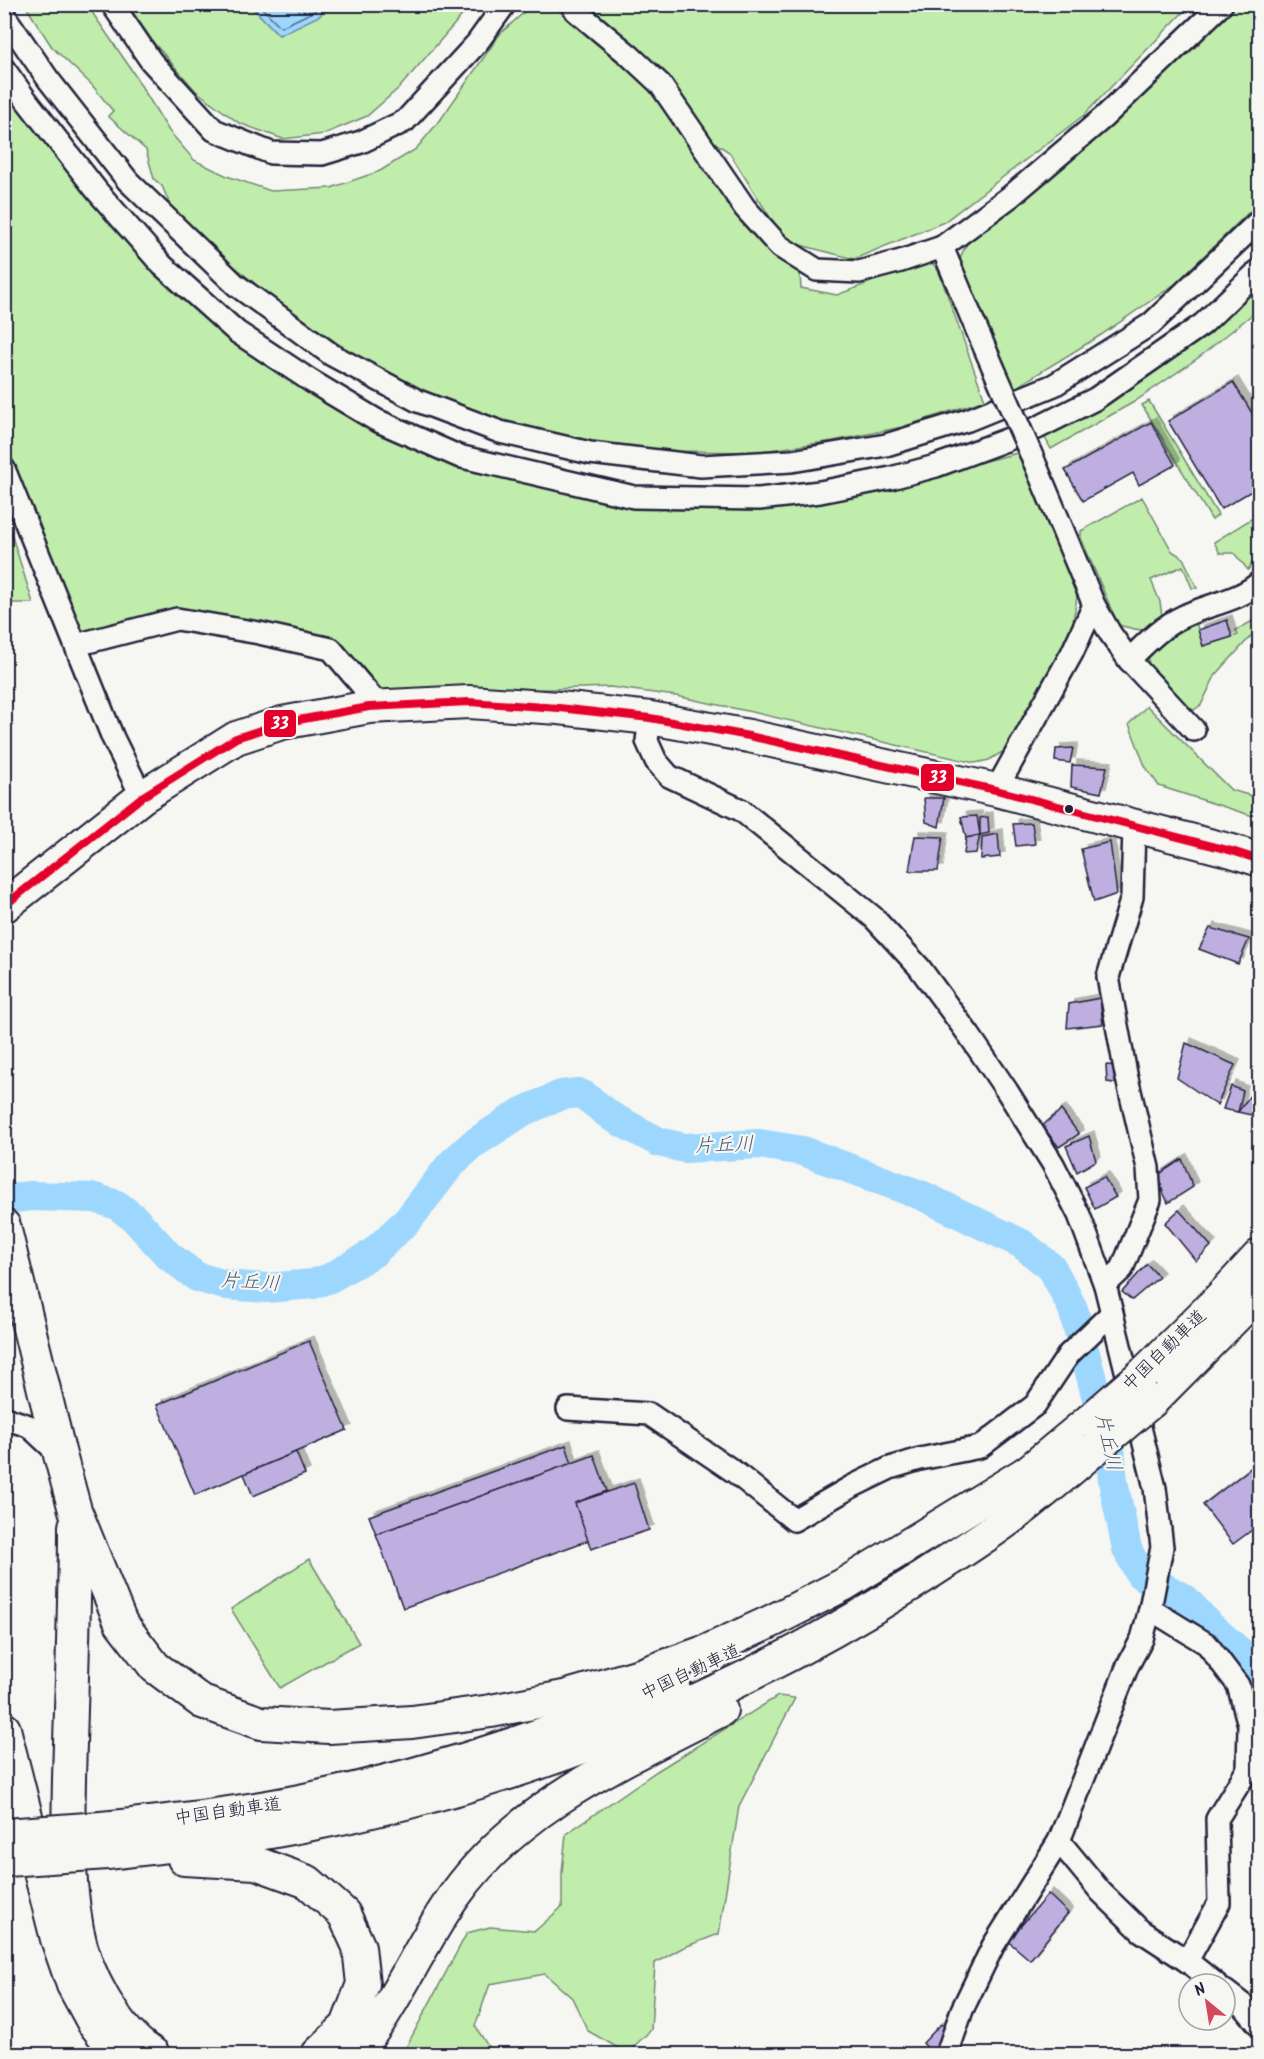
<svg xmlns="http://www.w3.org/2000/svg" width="1264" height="2059" font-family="Kalam,'Klee One',sans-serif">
<defs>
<filter id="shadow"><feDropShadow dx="5" dy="-5" stdDeviation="0" flood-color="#0004"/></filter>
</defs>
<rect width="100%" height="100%" fill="#f6f6f2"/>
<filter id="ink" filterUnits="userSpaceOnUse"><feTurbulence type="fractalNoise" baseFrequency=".0167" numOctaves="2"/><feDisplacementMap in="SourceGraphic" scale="12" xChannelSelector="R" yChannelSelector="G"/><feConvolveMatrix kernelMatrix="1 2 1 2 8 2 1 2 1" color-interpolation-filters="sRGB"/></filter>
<g filter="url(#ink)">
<g fill="#c0edab" stroke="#718873" stroke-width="1.5">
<path d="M25,5H87L129,66L169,131L194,160L227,176L271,191L331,188L380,171L416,149L441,119L500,34L532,5H552L646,86L750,229L800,274L801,288L837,295L916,265L932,262L939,272L985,400L902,427L833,441L755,452L679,451L633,447L575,440L506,422L457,406L361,360L260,288L201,238L171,207L162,186L154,179L146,150L108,116L113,111L92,85L52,47Z"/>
<path d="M128,5H250L279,35L320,15L324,5H471L400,87L367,116L324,134L283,139L239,123L196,91L154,43Z"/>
<path d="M587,5H1190L1084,115L944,222L854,259L785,241L729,152L712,141L653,66Z"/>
<path d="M1233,5H1259V199L1251,210L1175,284L1101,335L1010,391L959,266C962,243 973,237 990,222L1144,93Z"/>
<path d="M4,81L157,268L423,452L697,507L945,471L1022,452L1071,567L1077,597L1071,633L1004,751L989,760L975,763L752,712L676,696L610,687L376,695L338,648L198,615L83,633L5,449L4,353L8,256L4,247Z"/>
<path d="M1259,282V309L1198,358L1134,402L1051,449L1044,436Z"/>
<path d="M1149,401L1218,515L1212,520L1142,405Z"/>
<path d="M1142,497L1172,551L1183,558L1197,588H1192L1183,566L1151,580L1160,602L1162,616C1143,636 1142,630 1118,625L1081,538V531Z"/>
<path d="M5,513V514L33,603H5Z"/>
<path d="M1259,514V552L1248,570L1234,553H1220L1214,542Z"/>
<path d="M1259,593V627L1215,676L1201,705L1194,710L1184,707L1163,678L1149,665L1147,653L1176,627L1195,619L1203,646L1238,635L1236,630L1258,618L1253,597Z"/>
<path d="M1147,706L1231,790L1259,798V818L1159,786L1145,766L1129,724Z"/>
<path d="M309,1559L359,1643L280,1688L231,1609Z"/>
<path d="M778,1696L795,1698L739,1806L719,1934L682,1948L655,1963L651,2030L627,2053L588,2031L572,1998L545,1974L490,1984L475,2026L493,2054H400L403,2053L467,1933L490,1927L535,1931L562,1907V1872L566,1834L657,1771Z"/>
</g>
<path fill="#9dd7fd" stroke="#6c8faf" stroke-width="1.5" d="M250,5H324L321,15L279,35Z"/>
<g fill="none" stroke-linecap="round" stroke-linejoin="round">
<path stroke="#536a89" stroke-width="1.5" d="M258,4L281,27L315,11L318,4"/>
<path stroke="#9dd7fd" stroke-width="30" d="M4,1199L31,1196L95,1198L117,1205L134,1218L169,1256L197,1277L225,1285L267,1288L313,1284L330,1278L373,1253L408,1220L451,1164L473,1144L522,1112L561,1095L578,1093L585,1096L612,1117L659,1142L684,1148L759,1144L803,1151L923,1196L1022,1244L1052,1268L1073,1309L1110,1447L1113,1481L1127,1549L1140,1574L1185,1599L1209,1625L1253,1663L1260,1673"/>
</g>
<g fill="#beafe0" stroke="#22223b" stroke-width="1.5" filter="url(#shadow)">
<path d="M1233,382L1260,426V486L1221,509L1168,421Z"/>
<path d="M1151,422L1175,465L1139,485L1133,473L1083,501L1065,470Z"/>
<path d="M1227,620L1232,637L1203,646L1198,630Z"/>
<path d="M1073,748L1070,763L1055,761L1056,749Z"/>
<path d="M1072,765L1107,767L1101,793L1071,787Z"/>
<path d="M924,798H944L939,827L926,822Z"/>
<path d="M977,816L980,835L966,838L961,817Z"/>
<path d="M988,817L989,833L980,835V818Z"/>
<path d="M1032,823L1035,844L1016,846L1013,824Z"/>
<path d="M998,834L1000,857L981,859L982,837Z"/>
<path d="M980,835L976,853L964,854L966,838Z"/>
<path d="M915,836L943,837L938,871H909Z"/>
<path d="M1110,842L1117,894L1094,902L1081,849Z"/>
<path d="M1210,928L1249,939L1238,964L1199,949Z"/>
<path d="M1100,998L1103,1024L1067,1028L1069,1004Z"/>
<path d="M1186,1043L1235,1065L1217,1105L1177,1078Z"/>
<path d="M1106,1065L1119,1066L1122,1084L1107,1082Z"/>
<path d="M1231,1086L1243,1091L1238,1112L1223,1109Z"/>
<path d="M1251,1094L1260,1097V1117L1238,1112Z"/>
<path d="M1061,1110L1079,1134L1059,1147L1042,1126Z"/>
<path d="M1089,1136L1096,1161L1077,1172L1066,1146Z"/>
<path d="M1182,1159L1193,1187L1168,1203L1156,1176Z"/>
<path d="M1104,1177L1116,1197L1095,1209L1084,1187Z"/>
<path d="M1179,1210L1211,1246L1196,1261L1165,1223Z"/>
<path d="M1147,1264L1159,1277L1132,1300L1122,1292Z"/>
<path d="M309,1341L347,1430L195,1495L157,1405Z"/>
<path d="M566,1445L572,1464L376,1534L369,1516Z"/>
<path d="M296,1452L305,1474L253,1496L244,1474Z"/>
<path d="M594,1455L607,1491L575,1503L589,1540L403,1608L376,1534Z"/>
<path d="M1260,1461V1524L1233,1544L1203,1505Z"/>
<path d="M634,1483L649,1530L591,1549L575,1503Z"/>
<path d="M1048,1894L1068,1913L1030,1960L1008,1941Z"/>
<path d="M941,2024L962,2039L951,2054H932L923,2043Z"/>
</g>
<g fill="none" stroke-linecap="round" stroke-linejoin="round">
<defs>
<g id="minor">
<path d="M112,4L151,61L214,130L271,153L322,154L361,142L405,121L477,43L505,4"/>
<path d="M572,4L576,11L629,55L660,84L745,208L779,246L817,270L859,272L901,261L942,247L1011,196L1104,117L1222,4"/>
<path d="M4,15L48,79L128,181L236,285L332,355L418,401L500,432L590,453L701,466L792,461L886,445L968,420L1054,385L1151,324L1260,220"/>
<path d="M4,69L27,101L97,191L162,265L237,332L311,381L376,420L458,456L634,497L759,499L820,492L891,478L936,466L1033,430L1095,399L1203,324L1260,269"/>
<path d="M942,247L976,328"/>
<path d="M1034,461L1094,605L1110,633L1129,660L1194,730"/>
<path d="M4,469L113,738L142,797"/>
<path d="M76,645L177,619L259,633L331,649L380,707"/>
<path d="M1129,660C1146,643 1162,626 1184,616C1209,604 1239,601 1260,582"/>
<path d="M650,718L647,741L656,761L669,776L741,810L873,917L919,967L969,1035L1007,1091L1053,1164L1079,1215L1105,1285L1155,1488L1162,1547L1150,1609L1142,1639L1128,1665L1059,1841L993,1946L962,2010L947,2054"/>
<path d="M996,790L1072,653L1094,605"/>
<path d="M1105,1285L1122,1269L1150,1200L1148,1168L1126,1074L1108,977L1132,897L1134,827"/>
<path d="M568,1409L649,1414L736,1473L794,1520L851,1487L890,1468L920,1459L980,1447L1035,1405L1069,1354L1112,1313"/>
<path d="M4,1418L29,1426L60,1455"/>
<path d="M1150,1609L1207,1644L1238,1685L1249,1725L1248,1769L1217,1819L1219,1903L1187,1961"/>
<path d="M1059,1841L1101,1892L1141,1931L1187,1961L1216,1984"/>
<path d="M1225,1991L1242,2004L1260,2026"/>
</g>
<g id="highway">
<path d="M4,906L142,797L236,738L282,723L369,707L469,702L559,708L650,718L749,736L996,790L1232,851L1260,860"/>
<path d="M4,1226L60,1455L75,1510L121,1623L155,1667L202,1702L261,1723L329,1727L412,1722L491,1711L564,1697L643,1674L707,1651L772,1621L843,1585L1029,1471"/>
<path d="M1145,1372L1221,1297L1260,1255"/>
<path d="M1152,1401L1260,1292"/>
<path d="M1013,1484L1090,1420"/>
<path d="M75,1526C75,1599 72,1671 70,1744C68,1805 66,1868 77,1929C85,1973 115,2030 153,2054"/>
<path d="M4,1729L57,1939L73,1985L93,2022L118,2054"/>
<path d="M101,1828C168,1821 235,1814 300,1801C428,1775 553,1735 673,1683"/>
<path d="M107,1853C173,1846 237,1839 302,1826C518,1785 726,1701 912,1584C951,1559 992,1533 1029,1504C1052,1486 1074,1467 1096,1448"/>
<path d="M184,1859L256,1863L308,1882L344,1914L359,1947L363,1984L347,2026L318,2054"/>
<path d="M351,2054C371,2038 384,2014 397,1992C416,1960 433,1925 455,1895C520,1804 625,1760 721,1710"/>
</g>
</defs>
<use href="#minor" stroke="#22223b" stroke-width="26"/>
<use href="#highway" stroke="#22223b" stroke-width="36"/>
<use href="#minor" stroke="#f6f6f2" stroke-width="21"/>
<use href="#highway" stroke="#f6f6f2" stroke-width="32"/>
<defs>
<path id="minor-bridge" d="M976,328L1034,461"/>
<g id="highway-bridge">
<path d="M1090,1420L1145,1372"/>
<path d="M1096,1448L1152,1401"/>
<path d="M5,1835L101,1828"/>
<path d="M7,1860L107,1853"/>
</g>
</defs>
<use href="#minor-bridge" stroke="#22223b" stroke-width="26" stroke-linecap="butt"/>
<use href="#highway-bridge" stroke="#22223b" stroke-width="36" stroke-linecap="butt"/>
<use href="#minor-bridge" stroke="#f6f6f2" stroke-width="21"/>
<use href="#highway-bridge" stroke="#f6f6f2" stroke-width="32"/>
<defs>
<path id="bus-1" d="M4,906L142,797L236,738L282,723L369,707L469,702L559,708L650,718L749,736L996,790L1232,851L1260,860"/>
</defs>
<use href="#bus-1" stroke="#f6f6f2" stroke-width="12"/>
<use href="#bus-1" stroke="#e4002b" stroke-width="8"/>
</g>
</g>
<circle fill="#22223b" stroke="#f6f6f2" stroke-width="2" cx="1069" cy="809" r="5"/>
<g text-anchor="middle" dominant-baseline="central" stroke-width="4.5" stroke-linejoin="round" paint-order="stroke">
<g font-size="18" fill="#22223b" stroke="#f6f6f2">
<text transform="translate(1165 1351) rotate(-44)">中国自動車道</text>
<text transform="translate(691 1673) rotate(-25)">中国自動車道</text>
<text transform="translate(228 1812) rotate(-8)">中国自動車道</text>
</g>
<g font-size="20" font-style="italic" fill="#475875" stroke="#f6f6f2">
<text transform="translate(724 1146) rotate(-2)">片丘川</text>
<text transform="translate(250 1283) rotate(4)">片丘川</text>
<text transform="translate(1107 1442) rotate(77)">片丘川</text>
</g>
</g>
<g stroke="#f6f6f2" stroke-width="2">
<rect x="263" y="709" width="34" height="29" rx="6" fill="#e4002b"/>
<rect x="920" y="763" width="35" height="29" rx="6" fill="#e4002b"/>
</g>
<g font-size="16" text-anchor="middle" font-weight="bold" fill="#fff">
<text x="280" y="729">33</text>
<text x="938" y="783">33</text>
</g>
<rect width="1264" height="2059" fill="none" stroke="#f6f6f2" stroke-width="24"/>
<rect x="12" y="12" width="1240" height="2035" fill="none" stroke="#22223b" stroke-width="2" filter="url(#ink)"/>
<g transform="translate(1207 2002) rotate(330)"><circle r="28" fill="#f6f6f2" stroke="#a1a1a9" stroke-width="1.5"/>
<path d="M0-4.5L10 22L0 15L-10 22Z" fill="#d1495b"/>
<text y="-9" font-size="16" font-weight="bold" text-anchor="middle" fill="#22223b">N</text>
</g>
</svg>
